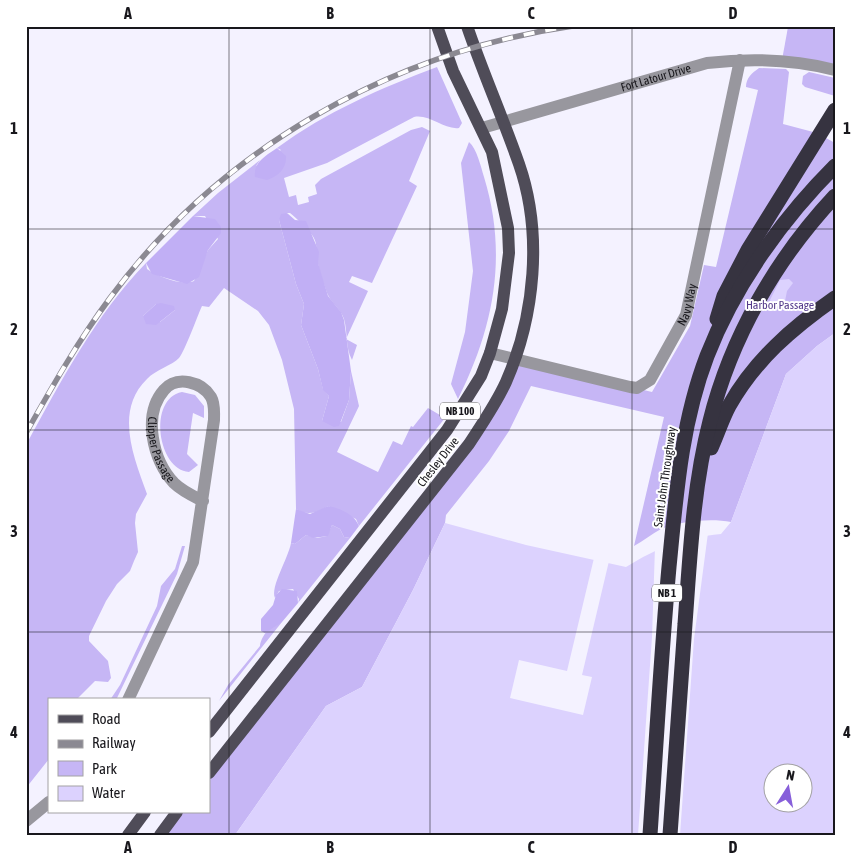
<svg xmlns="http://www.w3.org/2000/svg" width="861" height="861" font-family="'Asap Condensed',sans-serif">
<rect width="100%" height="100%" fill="#f4f2ff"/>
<g fill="#c6b6f5" fill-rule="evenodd">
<path d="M788,27L835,29V70L782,60Z"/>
<path d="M437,67L462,123L459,128C444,130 430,114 414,117L327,163L284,178L289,197L296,195L298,205L309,202L308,197L317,194L315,185L321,179L411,130L422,127L430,131L409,181L417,186L372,283L352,276L349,282L368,291L346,339L357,345L352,360C345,347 348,333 344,319C341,309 331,303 327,293C324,284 320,274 318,264C315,254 319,244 312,235C306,227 297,219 290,213H287L279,220L296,284L304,304L301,325L318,369L323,389L329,396L322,421L341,422L349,400L351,371L359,406L337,452L378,472L393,441L402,445L411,426L413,427L428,408L445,418L359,526L356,519L328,506C317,513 307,516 296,509L294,409L282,360L269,325L258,311L224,288L209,307L202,306C197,317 185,351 179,358C173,365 155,370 147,379C114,411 134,458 147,494L136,514L135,523L138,552L134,561L130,571L117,584L106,601L89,636V641L108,661L111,678L108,682L95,681L76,700H49V759L26,788V445C60,383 96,314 146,263L147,269C159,277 181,286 194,281L208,250L218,239L205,216H193L218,193L260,160L256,166L281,150L277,148C326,112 381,88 437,67ZM156,304L175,310L160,322L143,316Z"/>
<path d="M759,68L786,69L789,72L783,124L817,133L835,143V333L817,346L786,374L731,522C711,518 680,521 661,529C652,534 643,541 634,546L664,417L531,386L509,431L489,461L446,515L445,523L413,590L362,687L326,706L235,835H160L177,812H209V773L469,444L515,359L652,392L690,326L704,265L716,267L758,90L746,87C746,78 752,73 759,68Z"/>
<path d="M809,72L835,78V96L805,87L802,84L803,76Z"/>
<path d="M469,142C477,149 481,167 484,177C508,255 494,327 458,399L451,384L465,332L473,271L461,163Z"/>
<path d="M182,392L195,395L204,406V418L193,413L187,454L198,465L189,472C158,470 147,399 182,392Z"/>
<path d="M332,525L340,529L344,537L350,538L298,603L299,599L293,589L279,591L275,598C270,587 288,559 291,543L295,544L306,535L317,538L327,536Z"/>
<path d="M182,546H185L177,574L117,698L110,700L120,685L157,606L161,586L175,569Z"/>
<path d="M282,622L219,701L228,685L260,646C261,636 271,624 282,622Z"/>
</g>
<g fill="#c1aff5">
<path d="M277,148L286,156C287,168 278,177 267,180L255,177C253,162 267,155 277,148Z"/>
<path d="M287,213L295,220L306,221L319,252L318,263L328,296L341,312L344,320L351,371L349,400L339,426L334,427L322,421L329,396L323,390L318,369L301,325L304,304L296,284L279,220L281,214Z"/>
<path d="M193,216L215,219L221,227V233L208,250L199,277L187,284L152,274L146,263Z"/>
<path d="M161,303L174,306L175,310L156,325L146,324L143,316L156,304Z"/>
<path d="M328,506C340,508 355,515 359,526L350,538L344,537L340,529L332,525L328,536L313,538L306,535L295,544L291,543L296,509L310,514Z"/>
<path d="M282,589L297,591L298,603L282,622L265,633L261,631V619L273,605L276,595Z"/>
</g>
<g fill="#dcd2fe" fill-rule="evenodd">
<path d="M789,279L793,283L787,291L785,301L779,307L773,306L770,300L780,280Z"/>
<path d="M835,333V835H235L326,706L362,687L413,590L445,523L526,545L626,567C659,547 682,538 721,534L731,522L786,374L817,346ZM774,774H804V804H774Z"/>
</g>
<g fill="#f4f2ff">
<path d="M708,533L694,639L680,835H638L652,637L655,547L694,535Z"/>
<path d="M594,558L609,561L582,675L592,677L583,715L510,698L519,660L567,671Z"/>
</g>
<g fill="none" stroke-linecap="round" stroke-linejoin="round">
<g stroke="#98979e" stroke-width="12">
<path id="s1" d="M482,128L707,63C750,58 793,59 835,70"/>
<path id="s2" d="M490,353L630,387L637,388L650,380L686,315L740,60"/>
<path id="s3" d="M128,700L193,562L214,420C214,412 215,404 211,397C202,382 177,375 164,390C142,415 153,461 174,483C182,491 193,496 203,501"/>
<path d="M26,821L49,802"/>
</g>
<g stroke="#4f4c58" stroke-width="12">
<path d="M209,732L447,430L481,376L490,353L502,309L509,253L508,228L492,152L453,71L437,26"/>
<path d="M209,773L469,444C482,424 496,404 506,382C535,316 543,233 519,164C503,118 483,73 467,26"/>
<path d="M128,835L145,812"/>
<path d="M160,835L177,812"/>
</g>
<g stroke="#363340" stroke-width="15">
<path d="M717,319L724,296L748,250L835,110"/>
<path d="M711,448C717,435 722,419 729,406C755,360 792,328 835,298"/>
<path d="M650,835C656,746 661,656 669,567C676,496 681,424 707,356C734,286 782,219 835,166"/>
<path d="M670,835C675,764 680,694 685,624C690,556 693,487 710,421C731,337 776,259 835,196"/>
</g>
<defs>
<path id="rail" d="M26,433C52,387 78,341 110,298C219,150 391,52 573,26"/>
</defs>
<use href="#rail" stroke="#8b8992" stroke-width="5.5"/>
<use href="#rail" stroke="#fff" stroke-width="4" stroke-dasharray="11" stroke-linecap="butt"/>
</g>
<path fill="none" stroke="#18171c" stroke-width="1" stroke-opacity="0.55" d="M229,26V835M430,26V835M632,26V835M26,229H835M26,430H835M26,632H835"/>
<g text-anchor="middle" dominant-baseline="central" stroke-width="4" stroke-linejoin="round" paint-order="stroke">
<g fill="#fff" stroke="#5d5d60" stroke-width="1">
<rect x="440" y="402.5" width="40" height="17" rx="4"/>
<rect x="652" y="584.5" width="30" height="17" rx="4"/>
</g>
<g font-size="11" font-weight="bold" fill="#18171c">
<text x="460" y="411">NB 100</text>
<text x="667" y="593">NB 1</text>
</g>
<g font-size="12" fill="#18171c" stroke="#fff">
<text stroke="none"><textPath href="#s1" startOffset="181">Fort Latour Drive</textPath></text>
<text stroke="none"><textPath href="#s2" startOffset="251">Navy Way</textPath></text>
<text stroke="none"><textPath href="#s3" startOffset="438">Clipper Passage</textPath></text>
<text transform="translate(438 462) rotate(-52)">Chesley Drive</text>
<text transform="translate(665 477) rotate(-82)">Saint John Throughway</text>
</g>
<g font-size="12" fill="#543a8b" stroke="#fff">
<text x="780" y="305">Harbor Passage</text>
</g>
</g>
<rect width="861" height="861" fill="none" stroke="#ffffff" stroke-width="55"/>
<rect x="48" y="698" width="162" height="115" fill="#ffffff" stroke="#a3a2a4"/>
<rect x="58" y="715" width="25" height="8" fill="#4f4c58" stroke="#a3a2a4"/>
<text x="92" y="724" font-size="15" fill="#18171c">Road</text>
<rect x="58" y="740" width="25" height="8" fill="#8b8992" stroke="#a3a2a4"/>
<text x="92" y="748" font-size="15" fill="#18171c">Railway</text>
<rect x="58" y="761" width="25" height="15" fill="#c6b6f5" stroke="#a3a2a4"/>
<text x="92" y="774" font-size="15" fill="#18171c">Park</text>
<rect x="58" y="786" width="25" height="15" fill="#dcd2fe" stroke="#a3a2a4"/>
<text x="92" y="798" font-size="15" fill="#18171c">Water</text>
<g transform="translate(788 788) rotate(11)"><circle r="24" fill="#ffffff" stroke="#a3a2a4"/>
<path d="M0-4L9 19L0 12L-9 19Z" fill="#875fda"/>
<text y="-8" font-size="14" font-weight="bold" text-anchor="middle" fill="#18171c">N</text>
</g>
<rect x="28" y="28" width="806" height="806" fill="none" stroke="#18171c" stroke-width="2"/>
<g font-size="16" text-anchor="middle" font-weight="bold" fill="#18171c">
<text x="128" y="19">A</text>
<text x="330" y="19">B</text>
<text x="531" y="19">C</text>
<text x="733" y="19">D</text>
<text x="14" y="134">1</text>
<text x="847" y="134">1</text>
<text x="14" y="335">2</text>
<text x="847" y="335">2</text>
<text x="14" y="537">3</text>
<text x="847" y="537">3</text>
<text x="14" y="738">4</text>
<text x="847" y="738">4</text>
<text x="128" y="853">A</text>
<text x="330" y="853">B</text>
<text x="531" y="853">C</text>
<text x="733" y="853">D</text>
</g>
</svg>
